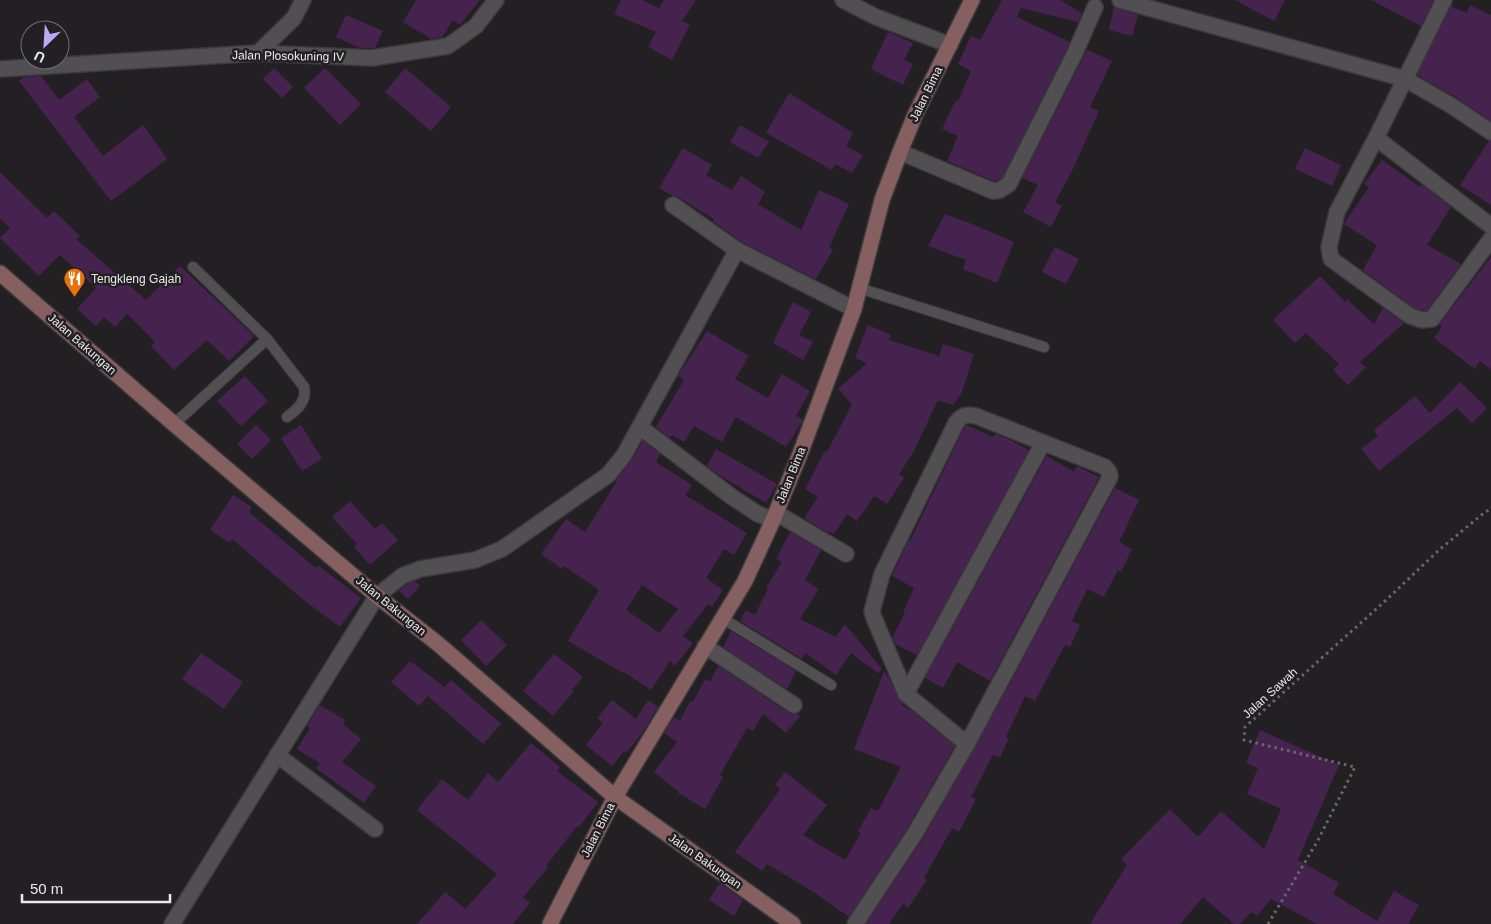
<svg xmlns="http://www.w3.org/2000/svg" width="1491" height="924" font-family="Arial,sans-serif">
<rect width="100%" height="100%" fill="#222023"/>
<g fill="#46234f" fill-rule="evenodd">
<path d="M416,0H480L460,25L453,20L442,37L431,39L403,22Z"/>
<path d="M621,0H642L659,8L664,0H696L682,21L690,25L672,60L648,47L656,32L614,14Z"/>
<path d="M1002,0H1060L1082,13L1078,22L1021,8L1017,17L1070,42L1002,178L994,181L947,161L958,136L942,129L956,100L958,101L971,71L958,64L971,36L980,40Z"/>
<path d="M1235,0H1285L1274,21Z"/>
<path d="M1371,0H1434L1421,26Z"/>
<path d="M1470,5L1491,15V121L1457,98L1417,75L1451,6L1467,13Z"/>
<path d="M1114,7L1138,15L1132,36L1109,30Z"/>
<path d="M346,15L383,31L375,48H360L336,37Z"/>
<path d="M888,32L913,43L904,60L913,64L903,85L871,69Z"/>
<path d="M1087,50L1112,61L1090,107L1099,111L1072,171L1055,202L1062,206L1051,227L1023,212L1038,185L1022,178Z"/>
<path d="M274,68L293,87L282,98L263,79Z"/>
<path d="M325,68L361,104L340,125L304,88Z"/>
<path d="M405,68L451,107L431,131L385,92Z"/>
<path d="M41,76L59,100L87,79L100,97L74,117L103,156L143,125L167,159L111,201L19,81L24,77Z"/>
<path d="M789,93L853,133L846,146L863,155L852,173L835,164L832,170L766,133Z"/>
<path d="M740,125L769,142L758,158L730,142Z"/>
<path d="M1489,141H1491V205L1460,185Z"/>
<path d="M683,148L712,165L706,175L732,190L741,176L765,192L758,204L801,230L819,190L849,204L829,247L833,250L816,279L742,242L713,221L714,219L678,197L673,196L659,188Z"/>
<path d="M1305,148L1341,165L1332,186L1295,169Z"/>
<path d="M1382,160L1420,187L1421,184L1451,207L1427,245L1461,264L1427,310H1423L1414,308L1363,270L1377,245L1344,224L1369,187L1364,184Z"/>
<path d="M0,172L47,218L54,211L80,236L76,239L146,300L180,266L254,336L229,361L207,340L174,370L151,346L155,342L127,314L115,327L104,317L96,326L77,309L96,288L60,255L39,276L0,238L10,228L0,218Z"/>
<path d="M945,214L972,224L1014,242L997,283L963,269L966,260L928,246Z"/>
<path d="M1055,247L1079,259L1066,284L1042,272Z"/>
<path d="M1491,257V369L1480,361L1475,369L1434,338L1442,327L1439,325Z"/>
<path d="M1320,276L1345,302L1347,299L1374,324L1383,308L1404,323L1360,362L1366,367L1348,385L1333,370L1339,364L1306,333L1295,343L1273,320Z"/>
<path d="M793,302L811,312L799,335L813,342L803,360L773,343Z"/>
<path d="M868,325L891,335L889,340L939,356L943,344L974,354L962,392L953,405L938,400L913,453L899,474L904,478L887,504L874,496L857,521L847,514L834,534L830,532L829,533L804,518L818,497L805,489L825,451L827,452L852,404L838,389L867,363L855,358Z"/>
<path d="M707,331L749,356L735,379L768,398L782,374L810,391L796,416L803,420L786,447L736,417L722,442L694,426L684,442L672,435L670,438L656,427L684,380L678,376Z"/>
<path d="M245,376L268,401L241,426L217,401Z"/>
<path d="M1460,382L1487,408L1472,423L1457,408L1379,471L1361,449L1378,436L1374,430L1415,396L1430,413Z"/>
<path d="M256,425L271,440L252,459L237,444Z"/>
<path d="M301,425L322,459L302,471L281,438Z"/>
<path d="M967,425L993,437L995,434L1008,439L1029,450L917,655L895,644L892,638L905,613L903,612L914,588L892,576L909,540L910,541L964,428Z"/>
<path d="M643,441L660,454L656,462L692,485L685,495L747,533L734,555L724,549L706,578L723,590L712,607L708,604L683,636L693,643L675,666L670,661L651,690L624,672L623,673L568,641L599,590L564,566L562,569L541,554L566,519L585,532L617,481L616,480L631,461ZM642,585L678,609L659,633L626,610Z"/>
<path d="M716,449L777,484L766,503L719,475L707,466Z"/>
<path d="M1047,456L1074,472L1077,466L1099,477L990,681L957,662L943,688L925,678Z"/>
<path d="M1115,488L1139,500L1119,542L1132,549L1121,572L1118,570L1104,597L1087,589L1072,621L1080,625L1070,647L1065,645L1035,701L1025,696L1006,737L1009,738L1000,758L993,755L971,797L976,799L959,832L952,828L924,878L927,880L908,908L903,904L889,924H866L922,840L975,748Z"/>
<path d="M233,495L252,507L249,512L316,568L319,566L361,598L340,627L305,601L232,539L230,543L210,530Z"/>
<path d="M350,501L375,529L382,523L398,540L370,565L354,547L357,544L332,517Z"/>
<path d="M790,532L821,550L805,580L819,589L800,619L836,637L845,624L882,669L878,673L851,653L836,675L805,653L802,659L740,621L746,610L755,615L768,589L766,588L782,562L776,559Z"/>
<path d="M415,581L420,586L408,599L399,591L407,584Z"/>
<path d="M481,620L507,645L486,666L461,640Z"/>
<path d="M731,631L796,671L787,689L723,647Z"/>
<path d="M201,653L243,682L224,709L182,679Z"/>
<path d="M554,654L583,677L572,690L574,691L553,716L523,691Z"/>
<path d="M410,661L445,687L451,680L501,724L483,744L428,696L419,706L391,682Z"/>
<path d="M718,666L789,713L797,714L800,716L786,733L763,714L753,731L747,728L720,775L723,777L705,809L678,793L679,792L654,772L677,742L664,733L674,717L680,721L690,701L693,702L705,679L710,682Z"/>
<path d="M884,671L889,678L898,698L903,704L901,705L912,711L955,746L906,830L849,917L815,893L767,864L762,871L735,852L780,789L775,785L785,772L827,805L803,835L845,860L861,833L858,832L871,808L878,811L901,767L854,749Z"/>
<path d="M612,700L636,719L648,700L658,707L642,733L626,753L624,751L612,766L586,745L603,723L597,718Z"/>
<path d="M320,705L345,720L343,724L361,739L342,762L376,786L364,803L316,768L320,763L297,749L310,728L307,726Z"/>
<path d="M1260,730L1339,765L1298,860L1339,883L1333,894L1377,921L1394,891L1419,905L1408,924H1317L1271,899L1257,916L1251,912L1240,924H1234L1203,897L1180,924H1090L1127,865L1121,859L1170,809L1198,837L1221,811L1264,849L1281,809L1247,794L1258,768L1246,763Z"/>
<path d="M531,743L560,767L557,771L598,802L579,827L577,826L546,866L548,868L523,897L530,903L513,924H417L445,892L465,909L497,874L417,810L442,779L468,800L488,773L498,782Z"/>
<path d="M720,883L743,900L734,916L709,900Z"/>
</g>
<g fill="none" stroke-linecap="round" stroke-linejoin="round">
<defs>
<g id="lane">
<path d="M859,288L1044,347"/>
<path d="M267,339L304,387C307,401 298,409 287,417"/>
<path d="M174,424L267,339L193,267"/>
<path d="M722,618L831,685"/>
</g>
<g id="street">
<path d="M843,0L876,17L950,45"/>
<path d="M1120,0L1405,79L1452,106L1491,132"/>
<path d="M1444,0L1376,138L1337,212L1329,247L1331,259L1410,316L1422,320L1432,319L1491,239"/>
<path d="M258,53L294,18L303,0"/>
<path d="M0,69L258,53L372,58L448,46L476,26L496,0"/>
<path d="M1376,138L1491,226"/>
<path d="M900,152L993,191L1000,190L1009,184L1075,53L1095,7"/>
<path d="M673,205L737,250L854,309"/>
<path d="M640,427L732,497L758,514L773,520"/>
<path d="M776,513L846,554"/>
<path d="M705,646L794,705"/>
<path d="M906,694L1043,443"/>
<path d="M277,755L375,829"/>
<path d="M172,924L377,596L402,576L420,569L475,560L502,549L608,475L624,455L737,250"/>
<path d="M855,924L914,835L967,744L1110,477L1109,472L1105,467L976,416C966,414 962,415 956,423L882,574L872,611L874,618L906,694L967,744"/>
</g>
<g id="secondary">
<path d="M0,273L174,424L377,596L437,643L615,797L793,924"/>
<path d="M550,924L615,797L745,581L773,520L800,454L854,309L882,200L900,152L915,115L972,0"/>
</g>
</defs>
<use href="#lane" stroke="#3d3a3e" stroke-width="12"/>
<use href="#street" stroke="#3d3a3e" stroke-width="18"/>
<use href="#secondary" stroke="#3d3a3e" stroke-width="18"/>
<path stroke="#69676a" stroke-width="3" stroke-dasharray="2.5 4" stroke-linecap="butt" d="M1268,924L1317,842L1355,767L1244,740L1245,727L1384,602L1439,550L1485,512L1491,509"/>
<use href="#lane" stroke="#524f53" stroke-width="10"/>
<use href="#street" stroke="#524f53" stroke-width="15"/>
<use href="#secondary" stroke="#866060" stroke-width="15"/>
</g>
<defs>
<symbol id="restaurant-pin" viewBox="-11 -11 22 30"><path d="M0 17L-7.5 6A9.5 9.5 0 1 1 7.5 6Z" fill="#e8710a" stroke="#222023"/><path d="M-5-6h1v4h1v-4h1v4h1v-4h1v5L-1.5 .5V6h-2V.5L-5-1ZM5-6V6H3V1.5H1.5Q1.5-4 5-6Z" fill="#fff"/></symbol>
</defs>
<g fill-rule="evenodd">
<use href="#restaurant-pin" x="62" y="266" width="25" height="34"/>
</g>
<g text-anchor="middle" dominant-baseline="central" stroke-width="5" stroke-linejoin="round" paint-order="stroke">
<g font-size="12" fill="#eae8ea" stroke="#222023">
<text transform="translate(288 56) rotate(1)">Jalan Plosokuning IV</text>
<text transform="translate(926 94) rotate(-64)">Jalan Bima</text>
<text transform="translate(82 344) rotate(41)">Jalan Bakungan</text>
<text transform="translate(791 475) rotate(-68)">Jalan Bima</text>
<text transform="translate(391 606) rotate(39)">Jalan Bakungan</text>
<text transform="translate(1270 693) rotate(-42)">Jalan Sawah</text>
<text transform="translate(598 830) rotate(-63)">Jalan Bima</text>
<text transform="translate(705 861) rotate(35)">Jalan Bakungan</text>
</g>
<g font-size="12" fill="#eae8ea" stroke="#222023" text-anchor="start">
<text x="91" y="279">Tengkleng Gajah</text>
</g>
</g>
<g transform="translate(45 45) rotate(205)"><circle r="24" fill="#222023" stroke="#727073"/>
<path d="M0-4L9 19L0 12L-9 19Z" fill="#b7abf8"/>
<text y="-8" font-size="14" font-weight="bold" text-anchor="middle" fill="#eae8ea">U</text>
</g>
<path d="M22 894v8h148v-8" fill="none" stroke="#eae8ea" stroke-width="2.5"/>
<text x="30" y="894" font-size="15" fill="#eae8ea" stroke="#222023" stroke-width="4" paint-order="stroke">50 m</text>
</svg>
